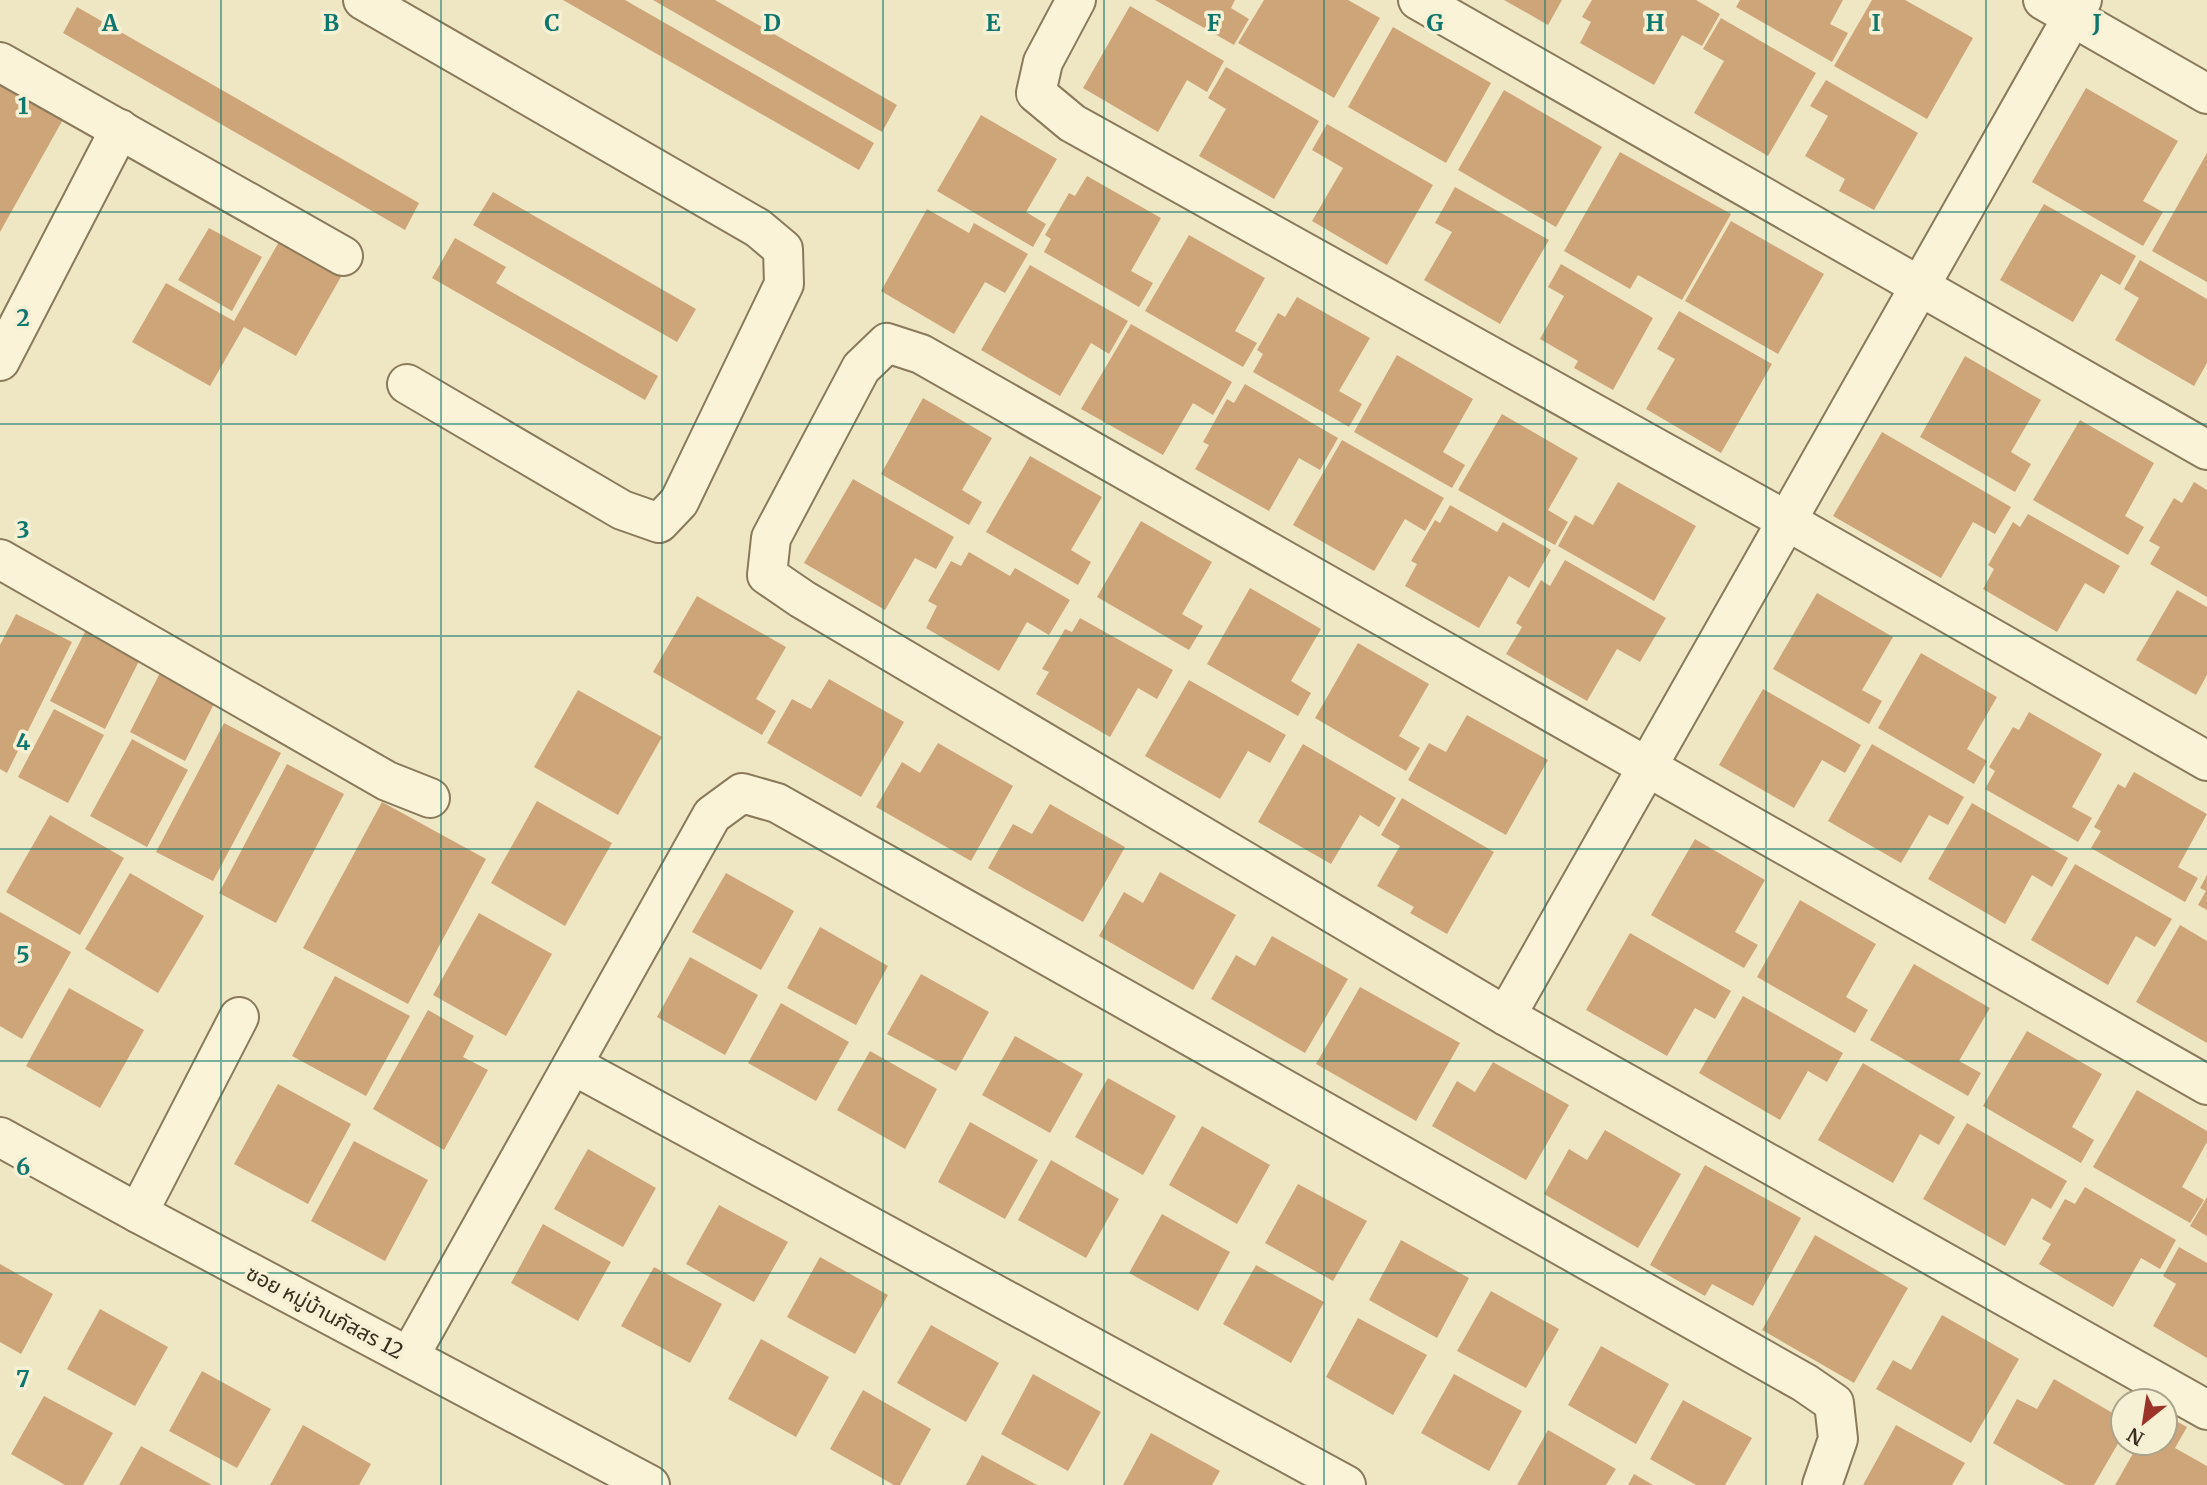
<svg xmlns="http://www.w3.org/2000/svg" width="2207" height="1485" font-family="Merriweather,'Noto Sans Thai',serif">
<rect width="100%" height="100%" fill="#efe7c4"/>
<g fill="#cea579">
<path d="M563,0H625L874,143L859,170Z"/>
<path d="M653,0H715L897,105L882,132Z"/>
<path d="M1155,0H1235L1231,8L1249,19L1234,45Z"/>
<path d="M1264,0H1348L1380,18L1334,98L1238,43Z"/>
<path d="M1504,0H1562L1548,25Z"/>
<path d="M1592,0H1696L1720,14L1702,46L1682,35L1654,85L1580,43L1591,22L1582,17Z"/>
<path d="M1740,0H1843L1830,24L1848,33L1832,62L1736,7Z"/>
<path d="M1872,0H1905L1973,38L1927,119L1834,66Z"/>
<path d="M1130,6L1224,61L1207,92L1187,80L1158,132L1083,88Z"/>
<path d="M77,7L419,203L405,230L63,33Z"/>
<path d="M1721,18L1816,73L1768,156L1694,113L1724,61L1703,49Z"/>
<path d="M1393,27L1491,83L1446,163L1348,107Z"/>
<path d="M1226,67L1319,121L1274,199L1199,156L1226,109L1208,98Z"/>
<path d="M0,68L70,107L0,232Z"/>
<path d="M1826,80L1918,133L1874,210L1839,191L1845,179L1805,156L1828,116L1810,106Z"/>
<path d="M2086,88L2178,141L2143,201L2163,212L2143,246L2032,182Z"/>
<path d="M1504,90L1602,147L1556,227L1458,170Z"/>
<path d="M981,115L1057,159L1026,212L1046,224L1033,247L937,191Z"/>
<path d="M1327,124L1433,185L1387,265L1312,221L1343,168L1312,150Z"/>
<path d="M1620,152L1731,214L1682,300L1638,275L1630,289L1564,251Z"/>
<path d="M2207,153V282L2152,251Z"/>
<path d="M1087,176L1161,218L1131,271L1153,283L1139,307L1044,252L1051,239L1045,235L1069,193L1075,196Z"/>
<path d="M1455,187L1549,240L1500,324L1424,280L1452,232L1435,223Z"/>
<path d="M493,192L696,309L677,342L473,225Z"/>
<path d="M2044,204L2136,256L2120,285L2101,274L2073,322L2000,280Z"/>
<path d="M927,209L969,233L974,223L1028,254L1005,293L985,282L954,334L881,291Z"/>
<path d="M1731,221L1824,274L1778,354L1685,301Z"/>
<path d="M209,228L262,257L232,311L178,280Z"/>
<path d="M1189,235L1265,278L1235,331L1257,343L1243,367L1145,311Z"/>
<path d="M455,238L506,267L496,283L658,376L645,400L432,278Z"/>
<path d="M280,240L342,275L296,356L244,327L210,386L132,342L166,283L234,321Z"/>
<path d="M2140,260L2207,299V363L2194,386L2115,340L2139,298L2124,289Z"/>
<path d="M1561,264L1653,318L1613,390L1574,368L1578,361L1540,339L1564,296L1548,287Z"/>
<path d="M1030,265L1128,321L1109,354L1091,343L1060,396L981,350Z"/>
<path d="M1297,297L1370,338L1339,391L1362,404L1349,427L1253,372L1263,354L1257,350L1278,313L1285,317Z"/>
<path d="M1679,311L1772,364L1721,453L1646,409L1675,359L1657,349Z"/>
<path d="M1131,324L1232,382L1213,415L1193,403L1163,455L1081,409Z"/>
<path d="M1397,355L1473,399L1443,452L1465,465L1452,488L1354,432Z"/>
<path d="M1965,356L2041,400L2011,452L2031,464L2015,492L1920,437Z"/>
<path d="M1245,384L1338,438L1320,470L1299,458L1269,511L1195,469L1209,445L1203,442L1227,399L1234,403Z"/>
<path d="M923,398L992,438L962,490L982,502L969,525L881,474Z"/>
<path d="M1502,414L1578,458L1548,510L1568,522L1555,545L1458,490Z"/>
<path d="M2080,420L2154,463L2125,516L2144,527L2128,555L2033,500Z"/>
<path d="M1882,432L2011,507L1995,534L1973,522L1941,578L1833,516Z"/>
<path d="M1342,440L1444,498L1425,531L1405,519L1374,571L1293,525Z"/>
<path d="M1030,456L1102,497L1071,550L1091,562L1078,585L986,532Z"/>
<path d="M853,479L954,537L936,569L915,558L885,610L804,563Z"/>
<path d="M1618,482L1696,526L1654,601L1558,546L1575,515L1593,525Z"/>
<path d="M2194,482L2207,490V597L2150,564L2160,547L2149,541L2174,498L2182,503Z"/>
<path d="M1450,505L1497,532L1503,522L1551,550L1529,588L1509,576L1479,628L1405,586L1417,564L1411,561L1435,520L1440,523Z"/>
<path d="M2028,514L2120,566L2104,594L2085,583L2057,632L1983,589L1994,569L1988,565L2013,522L2020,527Z"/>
<path d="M1141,521L1212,562L1182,614L1203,626L1189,650L1097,597Z"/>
<path d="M969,552L1010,576L1015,568L1070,600L1049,635L1027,622L999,671L926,628L937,606L928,601L951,561L961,566Z"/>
<path d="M1565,560L1666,618L1640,662L1617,649L1587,701L1506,654L1522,627L1516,623L1541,580L1550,586Z"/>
<path d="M1250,588L1321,629L1291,681L1311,693L1298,716L1207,664Z"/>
<path d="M2177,590L2207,607V675L2196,695L2136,660Z"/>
<path d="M1817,593L1893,637L1862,690L1882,701L1869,724L1773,669Z"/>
<path d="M697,596L786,647L756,699L776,711L762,735L653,672Z"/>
<path d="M16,614L72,642L7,773L0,769V645Z"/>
<path d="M1080,618L1173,670L1157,699L1138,688L1110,737L1036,694L1049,672L1042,669L1065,629L1072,632Z"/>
<path d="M88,626L143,653L105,729L50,701Z"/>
<path d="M1358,643L1429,684L1399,736L1420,748L1406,771L1315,718Z"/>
<path d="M1921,653L1997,697L1967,749L1987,761L1974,784L1878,728Z"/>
<path d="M164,665L219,694L185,761L130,732Z"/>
<path d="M829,679L904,722L861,797L767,743L792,699L811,709Z"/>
<path d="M1189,680L1286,735L1270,763L1248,751L1220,799L1145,756Z"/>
<path d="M1763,689L1861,745L1845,773L1822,760L1794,808L1719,765Z"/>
<path d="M578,690L662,737L618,815L534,767Z"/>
<path d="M54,709L104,735L68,803L18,777Z"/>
<path d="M2029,712L2102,754L2072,807L2092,818L2078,842L1985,789L1995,771L1989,767L2013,727L2019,730Z"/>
<path d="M1467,715L1548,760L1506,835L1408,780L1429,743L1446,752Z"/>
<path d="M224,723L281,753L213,881L156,852Z"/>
<path d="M132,739L188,770L147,847L90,816Z"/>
<path d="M938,743L1013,786L971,861L876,807L902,762L920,773Z"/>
<path d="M1303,744L1396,798L1379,827L1360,815L1331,864L1258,822Z"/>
<path d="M1872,744L1964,797L1948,825L1929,815L1901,863L1828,821Z"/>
<path d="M287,764L344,794L276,923L219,893Z"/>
<path d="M2134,772L2207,814L2178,867L2198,878L2185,902L2091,848L2101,831L2094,827L2118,784L2125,788Z"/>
<path d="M1402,798L1494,852L1447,934L1410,913L1414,907L1377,886L1400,846L1381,835Z"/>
<path d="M537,801L612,843L565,926L491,883Z"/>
<path d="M382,802L486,859L408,1004L303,948Z"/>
<path d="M1972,803L2068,858L2052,887L2032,875L2005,924L1928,879Z"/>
<path d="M1050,804L1125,847L1083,922L988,868L1013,824L1032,834Z"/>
<path d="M50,815L124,858L80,935L6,892Z"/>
<path d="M1695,839L1765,880L1735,932L1758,945L1744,968L1651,915Z"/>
<path d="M2075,864L2172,919L2155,947L2136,936L2108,985L2031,940Z"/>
<path d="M1160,872L1236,915L1193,990L1099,936L1124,892L1143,903Z"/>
<path d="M130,873L204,916L158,993L85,949Z"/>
<path d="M726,873L794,911L761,970L692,932Z"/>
<path d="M2207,875V910L2198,905L2206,891L2200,888Z"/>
<path d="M1800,900L1876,944L1846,997L1868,1010L1855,1033L1757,977Z"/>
<path d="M0,912L71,952L22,1039L0,1026Z"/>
<path d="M479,913L552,954L506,1036L433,995Z"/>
<path d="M2180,925L2207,941V1043L2136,1002Z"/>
<path d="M820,927L888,966L856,1025L787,988Z"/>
<path d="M1630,933L1731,991L1715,1019L1695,1008L1667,1056L1586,1010Z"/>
<path d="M1272,936L1348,979L1305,1053L1211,999L1236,955L1255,966Z"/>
<path d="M690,957L758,995L725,1055L657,1017Z"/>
<path d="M1914,964L1990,1008L1959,1061L1981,1073L1968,1096L1870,1040Z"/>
<path d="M921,974L989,1012L956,1071L887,1034Z"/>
<path d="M335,976L410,1016L366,1096L292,1056Z"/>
<path d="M1360,987L1460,1043L1416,1121L1316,1064Z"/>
<path d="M69,988L144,1030L100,1108L26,1066Z"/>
<path d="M1743,996L1843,1053L1827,1082L1808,1071L1780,1120L1699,1073Z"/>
<path d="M781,1003L849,1042L816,1101L748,1063Z"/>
<path d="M428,1010L474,1036L463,1057L488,1070L444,1150L373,1109Z"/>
<path d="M2027,1031L2102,1074L2072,1127L2094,1140L2081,1163L1983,1106Z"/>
<path d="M1015,1036L1083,1074L1050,1133L982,1095Z"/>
<path d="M870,1051L937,1089L905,1149L837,1110Z"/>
<path d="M1493,1062L1569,1105L1526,1180L1432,1126L1457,1081L1475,1092Z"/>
<path d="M1863,1063L1955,1117L1939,1145L1920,1134L1893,1183L1818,1140Z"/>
<path d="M1108,1078L1176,1116L1143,1175L1075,1137Z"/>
<path d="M278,1084L351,1124L308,1204L234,1164Z"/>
<path d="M2137,1090L2207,1131V1142L2182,1187L2204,1200L2190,1223L2093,1167Z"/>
<path d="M970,1122L1038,1160L1005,1219L938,1182Z"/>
<path d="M1967,1123L2067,1181L2051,1209L2032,1198L2005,1246L1923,1199Z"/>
<path d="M1202,1126L1270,1165L1237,1224L1169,1185Z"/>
<path d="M1605,1130L1681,1174L1638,1248L1544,1194L1569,1149L1587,1160Z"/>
<path d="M354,1141L428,1180L385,1261L311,1221Z"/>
<path d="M588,1149L656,1188L623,1247L554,1209Z"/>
<path d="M1051,1160L1119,1199L1086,1258L1018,1220Z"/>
<path d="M1705,1165L1801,1218L1753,1306L1712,1284L1705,1296L1650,1265Z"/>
<path d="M1298,1184L1367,1221L1333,1281L1265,1243Z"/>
<path d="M2085,1187L2176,1240L2160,1269L2141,1258L2113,1307L2039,1264L2051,1244L2042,1239L2065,1199L2075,1204Z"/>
<path d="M2207,1197V1236L2190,1226Z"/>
<path d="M719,1205L788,1242L754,1302L686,1264Z"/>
<path d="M1162,1214L1230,1252L1198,1311L1129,1273Z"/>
<path d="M543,1224L611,1262L578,1321L511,1283Z"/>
<path d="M1815,1235L1908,1288L1854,1383L1762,1330Z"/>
<path d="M1401,1240L1469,1278L1437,1338L1369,1300Z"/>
<path d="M2179,1247L2207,1263V1358L2153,1326L2176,1284L2163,1276Z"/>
<path d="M820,1257L888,1295L855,1354L787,1317Z"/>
<path d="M0,1264L53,1294L21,1354L0,1342Z"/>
<path d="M1256,1265L1324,1302L1291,1363L1223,1324Z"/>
<path d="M654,1267L722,1304L690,1363L621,1326Z"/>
<path d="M1491,1291L1559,1329L1526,1388L1457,1351Z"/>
<path d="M100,1309L168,1347L135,1406L67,1369Z"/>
<path d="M1942,1315L2019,1359L1971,1443L1876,1389L1893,1360L1911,1370Z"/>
<path d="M1358,1318L1427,1355L1393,1415L1326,1377Z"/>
<path d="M931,1325L999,1363L966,1422L897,1383Z"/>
<path d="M761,1339L829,1377L796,1437L728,1399Z"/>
<path d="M1601,1346L1669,1384L1636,1444L1568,1405Z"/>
<path d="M202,1371L271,1409L237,1468L169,1431Z"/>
<path d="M1033,1374L1101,1412L1068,1471L1001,1434Z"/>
<path d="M1454,1374L1522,1411L1489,1471L1421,1433Z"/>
<path d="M2054,1379L2123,1419V1435L2094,1485H2066L1993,1443L2017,1399L2037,1409Z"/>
<path d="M863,1390L931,1429L900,1485H894L830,1449Z"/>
<path d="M44,1396L113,1433L83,1485H65L11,1454Z"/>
<path d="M1683,1400L1752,1438L1725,1485H1696L1650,1459Z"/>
<path d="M2165,1415L2187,1427L2175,1448L2207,1466V1485H2115L2139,1443H2165Z"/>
<path d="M303,1425L371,1464L359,1485H270Z"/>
<path d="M1896,1425L1965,1463L1952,1485H1863Z"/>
<path d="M1548,1430L1616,1469L1606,1485H1517Z"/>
<path d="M1151,1433L1220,1471L1212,1485H1123Z"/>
<path d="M141,1446L212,1485H119Z"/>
<path d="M982,1455L1037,1485H966Z"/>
<path d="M1634,1474L1653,1485H1628Z"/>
</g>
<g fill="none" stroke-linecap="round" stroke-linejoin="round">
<defs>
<g id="street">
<path d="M363,0L758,228L783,249L784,284L679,502L659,523L622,510L407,384"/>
<path d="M1076,0L1043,62L1036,93L1072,123L1787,521L2207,761"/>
<path d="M1418,0L2207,450"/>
<path d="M2043,0L2207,94"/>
<path d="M0,62L343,256"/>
<path d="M0,361L120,129"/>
<path d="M0,559L387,781L430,798"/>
<path d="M1506,1016L2082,0"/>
<path d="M573,1065L1346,1485"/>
<path d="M2207,1085L921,354L887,343L861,368L771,538L767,575L802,599L1506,1016L2207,1410"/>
<path d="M0,1137L138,1213L650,1485"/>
<path d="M138,1213L239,1017"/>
<path d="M409,1357L712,815L742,793L777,803L1805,1383L1834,1403L1838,1439L1822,1485"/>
</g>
</defs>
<use href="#street" stroke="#8a795a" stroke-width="42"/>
<use href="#street" stroke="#faf3d7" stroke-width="38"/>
</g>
<path fill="none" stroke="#0f766e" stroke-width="2" stroke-opacity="0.55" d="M221,0V1485M441,0V1485M662,0V1485M883,0V1485M1104,0V1485M1324,0V1485M1545,0V1485M1766,0V1485M1986,0V1485M0,212H2207M0,424H2207M0,636H2207M0,849H2207M0,1061H2207M0,1273H2207"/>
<g text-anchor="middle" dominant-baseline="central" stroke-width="7" stroke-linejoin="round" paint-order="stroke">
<g font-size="21" fill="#3a2f1e" stroke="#f6f0d4">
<text transform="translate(325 1312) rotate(28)">ซอย หมู่บ้านภัสสร 12</text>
</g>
</g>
<g font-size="23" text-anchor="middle" font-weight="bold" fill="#0f766e" stroke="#f6f0d4" stroke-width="7" stroke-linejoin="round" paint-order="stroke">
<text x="110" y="31">A</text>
<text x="331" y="31">B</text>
<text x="552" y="31">C</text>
<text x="772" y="31">D</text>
<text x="993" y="31">E</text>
<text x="1214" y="31">F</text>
<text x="1435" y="31">G</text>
<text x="1655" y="31">H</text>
<text x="1876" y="31">I</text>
<text x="2097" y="31">J</text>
<text x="23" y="114">1</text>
<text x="23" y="326">2</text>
<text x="23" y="538">3</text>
<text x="23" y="750">4</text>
<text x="23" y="963">5</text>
<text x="23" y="1175">6</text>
<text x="23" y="1387">7</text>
</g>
<g transform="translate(2144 1422) rotate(210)"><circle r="33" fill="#f6f0d4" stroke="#aba38b" stroke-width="2"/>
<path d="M0-5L12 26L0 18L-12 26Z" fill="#9b3328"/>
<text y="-10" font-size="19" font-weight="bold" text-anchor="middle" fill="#3a2f1e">N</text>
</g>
</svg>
